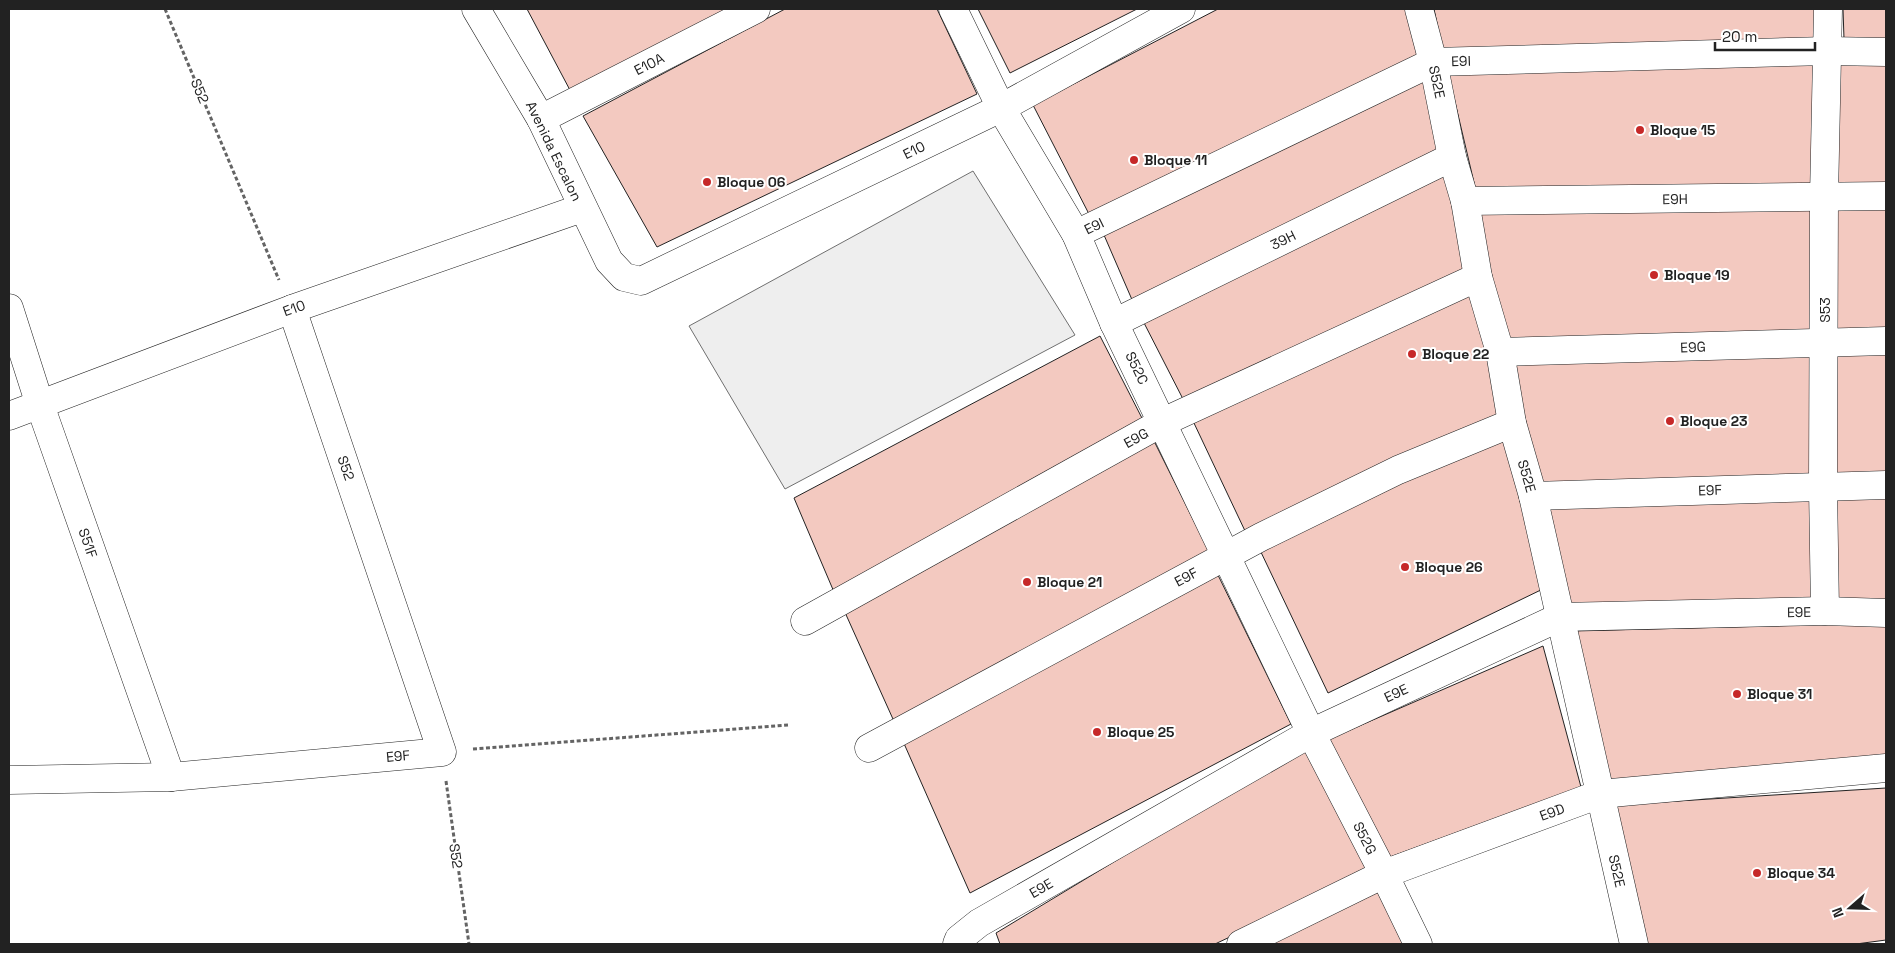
<svg xmlns="http://www.w3.org/2000/svg" width="1895" height="953" font-family="'Space Grotesk',sans-serif">
<rect width="100%" height="100%" fill="#fff"/>
<path fill="#eee" stroke="#6f6f6f" d="M973,171L1075,335L785,489L689,326Z"/>
<g fill="#f3c9c0" stroke="#222">
<path d="M527,9H738L571,92Z"/>
<path d="M785,9H937L977,94L657,247L583,116Z"/>
<path d="M978,9H1137L1010,73Z"/>
<path d="M1218,9H1409L1422,57L1090,216L1033,105Z"/>
<path d="M1434,9H1819V40L1443,52Z"/>
<path d="M1843,9H1886V40L1844,39Z"/>
<path d="M1821,60L1816,191H1476L1447,68Z"/>
<path d="M1839,62L1886,63V187H1835Z"/>
<path d="M1425,74L1444,152L1133,302L1104,235Z"/>
<path d="M1445,172L1469,273L1184,401L1142,319Z"/>
<path d="M1886,204V330L1837,331L1833,205Z"/>
<path d="M1816,206L1818,338L1507,345L1477,213Z"/>
<path d="M1471,291L1501,416L1246,533L1193,421Z"/>
<path d="M1100,336L1145,424L834,592L794,498Z"/>
<path d="M1819,349L1816,482L1539,488L1509,361Z"/>
<path d="M1886,350V477L1832,478L1834,351Z"/>
<path d="M1507,434L1547,587L1328,693L1259,548Z"/>
<path d="M1153,439L1211,555L897,728L843,608Z"/>
<path d="M1886,494V600L1832,602V496Z"/>
<path d="M1814,496L1818,603L1568,610L1542,503Z"/>
<path d="M1216,571L1291,724L970,893L902,739Z"/>
<path d="M1886,623V756L1608,781L1574,631Z"/>
<path d="M1543,646L1581,787L1390,857L1329,739Z"/>
<path d="M1304,747L1368,872L1215,944H1000L996,933Z"/>
<path d="M1886,788V940L1856,944H1644L1614,805Z"/>
<path d="M1379,887L1412,944H1269Z"/>
</g>
<g fill="none" stroke-linecap="round" stroke-linejoin="round">
<defs>
<g id="minor">
<path d="M476,9L541,119L609,261L624,277L641,281L1001,108L1181,9"/>
<path d="M953,9L1001,108L1076,234L1114,323L1311,733L1384,874L1418,944"/>
<path d="M1419,9L1433,62L1452,157L1465,201L1478,277L1500,352L1512,423L1533,496L1634,944"/>
<path d="M541,119L756,9"/>
<path d="M1465,201L1886,196"/>
<path d="M1076,234L1433,62L1827,51L1886,52"/>
<path d="M9,308L40,405L171,777"/>
<path d="M1114,323L1452,157"/>
<path d="M1500,352L1886,341"/>
<path d="M9,416L292,309L582,208"/>
<path d="M1533,496L1886,485"/>
<path d="M1825,611L1823,487L1824,197L1828,9"/>
<path d="M805,621L1163,422L1478,277"/>
<path d="M869,748L1261,537L1398,470L1512,423"/>
<path d="M9,780L171,777L442,752L292,309"/>
<path d="M957,944L959,939L979,923L1311,733L1560,617L1825,611L1886,613"/>
<path d="M1241,944L1384,874L1600,794L1886,768"/>
</g>
</defs>
<use href="#minor" stroke="#222" stroke-width="29"/>
<g stroke="#646464" stroke-width="3" stroke-dasharray="4 2.5" stroke-linecap="butt">
<path d="M165,9L279,280"/>
<path d="M473,749L788,725"/>
<path d="M446,781L469,944"/>
</g>
<use href="#minor" stroke="#fff" stroke-width="28"/>
</g>
<g fill="#c62828" stroke="#fff" stroke-width="2">
<circle cx="1640" cy="130" r="5"/>
<circle cx="1134" cy="160" r="5"/>
<circle cx="707" cy="182" r="5"/>
<circle cx="1654" cy="275" r="5"/>
<circle cx="1412" cy="354" r="5"/>
<circle cx="1670" cy="421" r="5"/>
<circle cx="1405" cy="567" r="5"/>
<circle cx="1027" cy="582" r="5"/>
<circle cx="1737" cy="694" r="5"/>
<circle cx="1097" cy="732" r="5"/>
<circle cx="1757" cy="873" r="5"/>
</g>
<g text-anchor="middle" dominant-baseline="central" stroke-width="4" stroke-linejoin="round" paint-order="stroke">
<g font-size="14" fill="#222" stroke="#fff">
<text transform="translate(1461 61) rotate(-2)">E9I</text>
<text transform="translate(649 64) rotate(-27)">E10A</text>
<text transform="translate(1437 82) rotate(78)">S52E</text>
<text transform="translate(200 91) rotate(67)">S52</text>
<text transform="translate(914 150) rotate(-26)">E10</text>
<text transform="translate(554 151) rotate(64)">Avenida Escalon</text>
<text transform="translate(1675 199) rotate(-1)">E9H</text>
<text transform="translate(1094 226) rotate(-26)">E9I</text>
<text transform="translate(1283 240) rotate(-26)">39H</text>
<text transform="translate(294 308) rotate(-20)">E10</text>
<text transform="translate(1825 310) rotate(-90)">S53</text>
<text transform="translate(1693 347) rotate(-2)">E9G</text>
<text transform="translate(1137 368) rotate(64)">S52C</text>
<text transform="translate(1136 438) rotate(-29)">E9G</text>
<text transform="translate(346 468) rotate(71)">S52</text>
<text transform="translate(1527 476) rotate(74)">S52E</text>
<text transform="translate(1710 490) rotate(-2)">E9F</text>
<text transform="translate(88 543) rotate(71)">S51F</text>
<text transform="translate(1186 577) rotate(-28)">E9F</text>
<text transform="translate(1799 612) rotate(-1)">E9E</text>
<text transform="translate(1396 693) rotate(-25)">E9E</text>
<text transform="translate(398 756) rotate(-5)">E9F</text>
<text transform="translate(1552 812) rotate(-20)">E9D</text>
<text transform="translate(1365 838) rotate(63)">S52G</text>
<text transform="translate(456 856) rotate(82)">S52</text>
<text transform="translate(1617 871) rotate(77)">S52E</text>
<text transform="translate(1041 888) rotate(-30)">E9E</text>
</g>
<g font-size="14" font-weight="bold" fill="#222" stroke="#fff" text-anchor="start">
<text x="1650" y="130">Bloque 15</text>
<text x="1144" y="160">Bloque 11</text>
<text x="717" y="182">Bloque 06</text>
<text x="1664" y="275">Bloque 19</text>
<text x="1422" y="354">Bloque 22</text>
<text x="1680" y="421">Bloque 23</text>
<text x="1415" y="567">Bloque 26</text>
<text x="1037" y="582">Bloque 21</text>
<text x="1747" y="694">Bloque 31</text>
<text x="1107" y="732">Bloque 25</text>
<text x="1767" y="873">Bloque 34</text>
</g>
</g>
<rect width="1895" height="953" fill="none" stroke="#222222" stroke-width="20"/>
<g transform="translate(1850 908) rotate(250)" stroke="#ffffff" stroke-width="4" paint-order="stroke">
<path d="M0-4L9 19L0 12L-9 19Z" fill="#222222"/>
<text y="-8" font-size="14" font-weight="bold" text-anchor="middle" fill="#222222">N</text>
</g>
<path d="M1715 42v8h100v-8" fill="none" stroke="#222222" stroke-width="2.5"/>
<text x="1722" y="42" font-size="15" fill="#222222" stroke="#ffffff" stroke-width="4" paint-order="stroke">20 m</text>
</svg>
